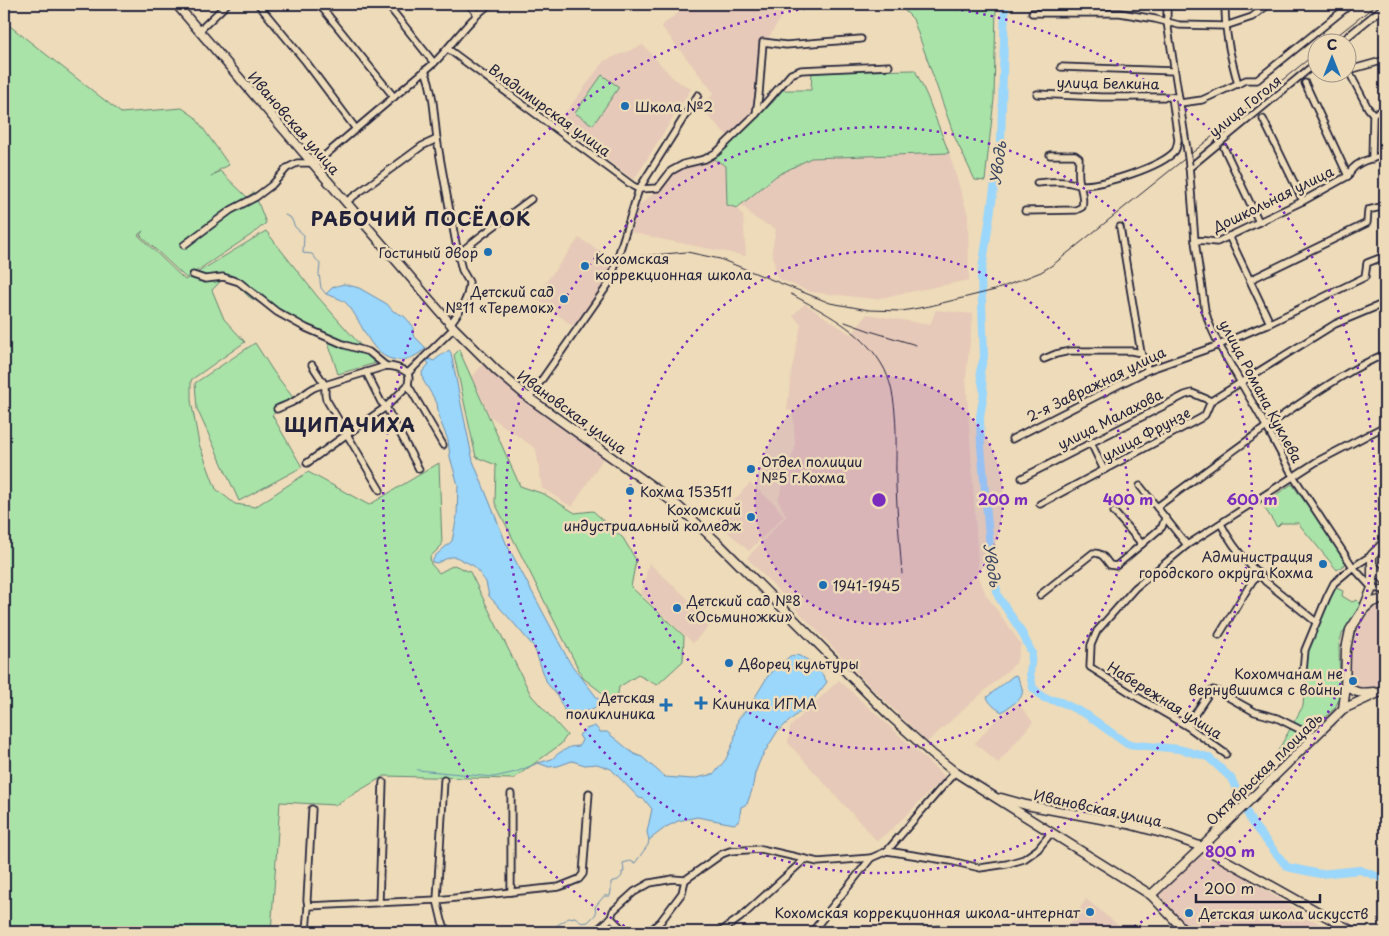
<svg xmlns="http://www.w3.org/2000/svg" width="1389" height="936" font-family="'Playpen Sans',sans-serif">
<rect width="100%" height="100%" fill="#eddbb9"/>
<filter id="ink" filterUnits="userSpaceOnUse"><feTurbulence type="fractalNoise" baseFrequency=".02" numOctaves="2"/><feDisplacementMap in="SourceGraphic" scale="10" xChannelSelector="R" yChannelSelector="G"/><feConvolveMatrix kernelMatrix="1 2 1 2 8 2 1 2 1" color-interpolation-filters="sRGB"/></filter>
<g filter="url(#ink)">
<g fill="#e6c9b8">
<path d="M690,4H783L786,8L765,44L754,113L729,137L700,108L714,93L661,26Z"/>
<path d="M643,45L673,78L691,89L634,180L558,123L604,61Z"/>
<path d="M949,153L968,215L969,280L875,299L811,292L777,278L772,250L776,229L756,219L741,204L776,176L811,158Z"/>
<path d="M714,159L726,166L727,204L737,208L743,216L746,256L660,239L631,232L635,209L662,186L676,171L690,164Z"/>
<path d="M579,238L614,260L608,280L574,327L535,297Z"/>
<path d="M805,304L852,335L867,314L930,325L936,310L973,314L966,377L979,577L986,595L1021,644L1016,663L927,742L870,686L747,558L786,516L778,500L795,447L793,411L787,410L791,373L801,325L793,315Z"/>
<path d="M483,364L515,393L543,415L604,457L572,507L542,488L536,449L490,416L472,377Z"/>
<path d="M750,483L776,505L784,516L749,551L718,523V518Z"/>
<path d="M649,563L713,622L693,643L641,594Z"/>
<path d="M1385,604V686L1362,690L1356,689L1348,683L1349,640L1367,612L1377,605Z"/>
<path d="M839,680L945,777L893,828L877,841L788,743L790,727Z"/>
<path d="M1018,703L1033,722L998,763L975,743L994,722Z"/>
<path d="M1198,855H1205L1215,859L1333,932H1189L1157,899L1158,893Z"/>
<path d="M1086,899L1124,930L1122,932H1062L1069,925Z"/>
</g>
<g fill="#a9e3a8" stroke="#668272">
<path d="M898,4H996L994,99L985,181L975,180L955,138L913,19Z"/>
<path d="M4,23H6L121,113L182,108L195,117L229,165L219,170L211,177L220,171L247,197L254,192L266,223L251,235L186,278L140,235L143,231L138,235L185,280L266,231L317,296L376,363L338,374L326,336L289,319L249,297L227,275L212,290L224,319L245,342L191,380V400L199,444L216,489L235,504L255,507L308,472L369,505L439,463L442,545L430,557L431,564L439,573L454,565L470,572L531,695L567,735L561,744L513,779L384,776L335,805L280,802L271,932H4Z"/>
<path d="M915,70L927,96L949,153L811,158L776,176L737,208L727,205L726,166L714,159L774,101L782,90H811L812,72Z"/>
<path d="M602,75L619,87L593,125L575,113Z"/>
<path d="M255,343L273,371L294,399L272,415L302,467L239,501L197,409L195,383Z"/>
<path d="M459,350L520,486L544,494L575,513L593,511L623,538L636,560L631,587L684,636L683,661L657,685L638,675L619,687L616,705L609,702L600,691L583,678L495,503L496,465L476,457L454,355Z"/>
<path d="M1292,484L1348,562L1337,570L1298,523H1281L1277,527L1262,504Z"/>
<path d="M1336,588L1343,591L1342,596L1352,602L1357,600L1362,605L1342,634L1339,644L1340,697L1335,708L1279,761L1275,756L1303,706L1308,648L1327,600Z"/>
<path d="M938,925L996,932H901Z"/>
</g>
<g fill="#9bd6fb" stroke="#6b8eae">
<path d="M344,284L359,288L387,304L393,311L404,316L413,326V335L426,348C418,355 408,361 398,360C370,359 363,321 347,304C343,299 333,297 326,294L333,287Z"/>
<path d="M449,350L451,353L460,399L473,461L506,543L570,663L602,704L569,720L557,695L547,683L534,647L511,620L489,596L486,582L474,566L456,557H450L437,563L432,562L435,556L452,541L457,516L458,485L450,457L448,440L439,418L437,403L423,380L422,372L429,364L427,361L429,359L434,361C440,355 443,355 449,350Z"/>
<path d="M797,655C813,661 819,668 827,682L812,701L777,732L761,758L755,773L752,790L747,804L741,807L739,821L734,824L697,817L678,821L666,827L649,840L647,832L652,809L644,799L639,798L611,769L597,764L585,765L572,761L558,766L549,767L538,763L552,759L559,753L570,747L579,746L582,740L579,735L586,729L595,726L600,732H607L634,754L642,757L665,777L692,779L714,774L726,759L734,741L738,719L749,707L768,676L790,656Z"/>
<path d="M1016,675C1030,698 1019,699 1002,712C996,709 989,703 987,697L1013,676Z"/>
</g>
<g fill="none" stroke-linecap="round" stroke-linejoin="round">
<g stroke="#6b8eae" stroke-width="1">
<path d="M285,215L291,218L295,227L304,235L303,253L312,254L320,264L319,274L321,288L326,294"/>
<path d="M417,770L494,777L516,772L538,763"/>
<path d="M546,932L569,918L575,917L582,923L588,922L596,914L595,907L604,896H610L611,891V882L618,880L622,876V872H624L623,863L630,861L635,863L648,845L649,840"/>
</g>
<path stroke="#9bd6fb" stroke-width="8" d="M1005,4L1001,142L981,276L984,357L980,372L984,392L980,417L981,446L991,559L998,596L1021,631L1032,653L1030,674L1033,688L1044,698L1061,702L1087,715L1127,744L1179,749L1208,757L1231,778L1252,823L1287,867L1320,874L1360,870L1385,879"/>
<defs>
<g id="minor">
<path d="M258,4L306,62L356,129"/>
<path d="M319,4L394,97"/>
<path d="M387,4L434,63"/>
<path d="M469,4L477,14"/>
<path d="M1167,4V22L1187,150"/>
<path d="M1225,4C1225,34 1230,55 1238,84"/>
<path d="M1032,13H1120L1155,19L1179,25L1225,26L1252,17L1269,4"/>
<path d="M199,31L227,4"/>
<path d="M1341,42L1385,6"/>
<path d="M448,49L633,186L639,189L658,188L671,171L684,164L705,159L717,152L756,114L791,74L801,70L889,66"/>
<path d="M1346,66L1368,108L1373,114L1372,159"/>
<path d="M1061,67L1174,71"/>
<path d="M425,70C434,93 434,115 437,139C443,177 451,216 458,254L462,270L469,282C469,299 460,311 450,324"/>
<path d="M1349,70L1385,60"/>
<path d="M1305,83L1348,176"/>
<path d="M1037,94L1101,97H1175"/>
<path d="M1180,103L1202,100L1246,80H1257L1351,4"/>
<path d="M756,114L759,94L763,42L786,45L861,39"/>
<path d="M1373,114L1385,110"/>
<path d="M1263,119L1303,201"/>
<path d="M1224,148L1259,222"/>
<path d="M1189,165L1195,241L1205,310L1209,323L1219,345L1266,426L1293,476L1353,567L1372,588L1385,590"/>
<path d="M1189,168L1316,63"/>
<path d="M1037,183C1046,182 1055,181 1064,182C1070,182 1076,185 1082,185C1104,185 1161,167 1175,151C1177,148 1177,144 1178,140L1172,97"/>
<path d="M346,202L422,146L437,139"/>
<path d="M1025,211L1076,210L1082,207C1085,198 1080,188 1079,179C1078,172 1079,164 1079,158L1075,155H1050"/>
<path d="M1120,227L1141,353"/>
<path d="M1229,236L1270,323"/>
<path d="M1195,241C1204,239 1209,242 1217,242L1303,201L1348,176C1354,161 1371,159 1385,155"/>
<path d="M184,245L231,210L256,197L272,185L287,168L297,163H313L317,162L434,63C454,43 467,21 490,4"/>
<path d="M458,254L482,235L531,199"/>
<path d="M193,275L205,279L223,277L239,282L277,312L306,328L345,345L369,352L386,366"/>
<path d="M1250,280L1367,223L1368,210L1385,206"/>
<path d="M1044,359L1056,354L1070,351H1131L1141,353L1148,370"/>
<path d="M312,365L325,385V394L326,399L380,490"/>
<path d="M366,372L381,402L386,407L419,469"/>
<path d="M408,385L443,445"/>
<path d="M529,398L610,282L639,189L698,95"/>
<path d="M277,409C283,406 290,404 296,400C306,394 313,385 325,385L386,366C394,366 401,368 408,373"/>
<path d="M1012,439L1148,370L1219,345L1270,323L1365,277L1367,263L1385,256"/>
<path d="M1091,443L1104,470"/>
<path d="M307,463L343,437L386,407L408,385L409,378L408,373L454,328"/>
<path d="M1022,478L1185,395L1192,393L1211,401"/>
<path d="M1140,486L1187,545"/>
<path d="M1040,504L1201,418L1205,415L1211,401L1335,324L1385,303"/>
<path d="M1157,507C1202,474 1247,440 1293,408C1323,388 1352,368 1385,354"/>
<path d="M1114,512L1142,544"/>
<path d="M1221,524C1228,538 1238,552 1249,564C1254,570 1260,574 1265,581L1316,622"/>
<path d="M1040,595L1093,553C1102,552 1105,559 1110,565L1116,566L1162,527L1165,518"/>
<path d="M1219,635L1253,580L1260,575"/>
<path d="M1303,672L1305,650L1327,597L1334,583L1353,567L1372,555"/>
<path d="M1187,726L1209,693L1213,690L1219,692L1255,712L1277,718L1315,737"/>
<path d="M1226,754L1187,726L1137,697L1090,667L1091,645L1097,631L1135,588L1175,555L1187,545L1316,462L1385,426"/>
<path d="M444,780L437,900L559,887L579,879L583,874L589,793"/>
<path d="M887,851L951,861L980,868L1007,864L1024,859L1038,849L1051,833"/>
<path d="M511,892V794"/>
<path d="M379,902L383,782"/>
<path d="M308,906L307,900L312,809"/>
<path d="M611,918L625,932"/>
<path d="M306,932L308,906L437,900L442,921L447,932"/>
<path d="M595,932L611,918L613,911L634,892L650,883L673,879L685,880L722,854L730,851L761,849L818,862L871,858"/>
<path d="M649,932L661,921L682,893L685,880"/>
<path d="M720,932L741,917L804,860"/>
<path d="M812,932L871,858L887,851L955,772"/>
</g>
<g id="major">
<path d="M176,4L454,328L497,371L529,398L656,489L679,507L719,544L888,714L932,754L955,772L977,786L1151,895L1186,932"/>
<path d="M1372,564L1385,580"/>
<path d="M1364,609L1372,602L1385,599"/>
<path d="M1347,681C1352,695 1361,693 1374,692"/>
<path d="M1343,709L1345,694L1346,649L1350,630L1363,610L1372,588V555L1385,542"/>
<path d="M1001,798L1026,805L1128,824L1169,835L1202,847L1354,932"/>
<path d="M1151,895L1202,847L1343,709L1385,690"/>
</g>
</defs>
<use href="#minor" stroke="#22223b" stroke-width="9"/>
<use href="#major" stroke="#22223b" stroke-width="11"/>
<use href="#minor" stroke="#eddbb9" stroke-width="5.5"/>
<use href="#major" stroke="#eddbb9" stroke-width="8"/>
<g stroke="#22223b" stroke-width="1">
<path d="M1329,42L1377,4"/>
<path d="M641,256L687,252L720,259L830,303L869,310L902,311L930,306L995,290L1041,272L1054,264L1316,53"/>
<path d="M791,294C823,312 861,330 881,363C901,394 895,449 896,486C897,515 900,545 902,574"/>
<path d="M845,322L870,331L916,345"/>
</g>
<defs>
<path id="minor-bridge" d="M1187,150L1189,165"/>
</defs>
<use href="#minor-bridge" stroke="#22223b" stroke-width="9" stroke-linecap="butt"/>
<use href="#minor-bridge" stroke="#eddbb9" stroke-width="5.5"/>
</g>
</g>
<circle cx="879" cy="500" r="124" fill="#7b2cbf" fill-opacity=".12"/>
<g fill="none" stroke="#7b2cbf" stroke-width="2.5" stroke-dasharray="2.5 5">
<circle cx="879" cy="500" r="124"/>
<circle cx="879" cy="500" r="249"/>
<circle cx="879" cy="500" r="373"/>
<path d="M631 930A497 497 0 0 1 849 4M909 4A497 497 0 0 1 1128 930"/>
</g>
<g fill="#1f6fb2" stroke="#eddbb9" stroke-width="2">
<circle cx="625" cy="106" r="5"/>
<circle cx="488" cy="252" r="5"/>
<circle cx="585" cy="266" r="5"/>
<circle cx="564" cy="299" r="5"/>
<circle cx="751" cy="469" r="5"/>
<circle cx="630" cy="491" r="5"/>
<circle cx="751" cy="517" r="5"/>
<circle cx="1323" cy="564" r="5"/>
<circle cx="823" cy="585" r="5"/>
<circle cx="677" cy="608" r="5"/>
<circle cx="729" cy="663" r="5"/>
<circle cx="1353" cy="681" r="5"/>
<path d="M698.5 695.5h5v5h5v5h-5v5h-5v-5h-5v-5h5z"/>
<path d="M663.5 697.5h5v5h5v5h-5v5h-5v-5h-5v-5h5z"/>
<circle cx="1090" cy="912" r="5"/>
<circle cx="1189" cy="913" r="5"/>
</g>
<g text-anchor="middle" dominant-baseline="central" stroke-width="5" stroke-linejoin="round" paint-order="stroke">
<g font-size="14" fill="#22223b" stroke="#eddbb9">
<text transform="translate(1108 83) rotate(1)">улица Белкина</text>
<text transform="translate(1245 106) rotate(-39)">улица Гоголя</text>
<text transform="translate(550 110) rotate(36)">Владимирская улица</text>
<text transform="translate(294 123) rotate(49)">Ивановская улица</text>
<text transform="translate(1273 199) rotate(-26)">Дошкольная улица</text>
<text transform="translate(1096 384) rotate(-26)">2-я Завражная улица</text>
<text transform="translate(1261 391) rotate(62)">улица Романа Куклева</text>
<text transform="translate(572 412) rotate(36)">Ивановская улица</text>
<text transform="translate(1110 419) rotate(-27)">улица Малахова</text>
<text transform="translate(1146 434) rotate(-28)">улица Фрунзе</text>
<text transform="translate(1165 700) rotate(32)">Набережная улица</text>
<text transform="translate(1264 769) rotate(-44)">Октябрьская площадь</text>
<text transform="translate(1098 808) rotate(12)">Ивановская улица</text>
</g>
<g font-size="14" fill="#22223b" stroke="#eddbb9" text-anchor="start">
<text x="635" y="106">Школа №2</text>
<text x="478" y="252" text-anchor="end">Гостиный двор</text>
<text x="595" y="258">Кохомская<tspan x="595" dy="16">коррекционная школа</tspan></text>
<text x="554" y="291" text-anchor="end">Детский сад<tspan x="554" dy="16">№11 «Теремок»</tspan></text>
<text x="761" y="461">Отдел полиции<tspan x="761" dy="16">№5 г.Кохма</tspan></text>
<text x="640" y="491">Кохма 153511</text>
<text x="741" y="509" text-anchor="end">Кохомский<tspan x="741" dy="16">индустриальный колледж</tspan></text>
<text x="1313" y="556" text-anchor="end">Администрация<tspan x="1313" dy="16">городского округа Кохма</tspan></text>
<text x="833" y="585">1941-1945</text>
<text x="687" y="600">Детский сад №8<tspan x="687" dy="16">«Осьминожки»</tspan></text>
<text x="739" y="663">Дворец культуры</text>
<text x="1343" y="673" text-anchor="end">Кохомчанам не<tspan x="1343" dy="16">вернувшимся с войны</tspan></text>
<text x="655" y="697" text-anchor="end">Детская<tspan x="655" dy="16">поликлиника</tspan></text>
<text x="712" y="703">Клиника ИГМА</text>
<text x="1080" y="912" text-anchor="end">Кохомская коррекционная школа-интернат</text>
<text x="1199" y="913">Детская школа искусств</text>
</g>
<g font-size="15" font-style="italic" fill="#3a4661" stroke="#eddbb9">
<text transform="translate(997 163) rotate(-82)">Уводь</text>
<text transform="translate(993 565) rotate(81)">Уводь</text>
</g>
<g font-size="19" font-weight="bold" letter-spacing="1" fill="#22223b" stroke="#eddbb9">
<text x="421" y="218">РАБОЧИЙ ПОСЁЛОК</text>
<text x="350" y="424">ЩИПАЧИХА</text>
</g>
</g>
<circle cx="879" cy="500" r="8" fill="#7b2cbf" stroke="#eddbb9" stroke-width="2.5"/>
<g font-size="15" text-anchor="middle" font-weight="bold" fill="#7b2cbf" stroke="#eddbb9" stroke-width="5" stroke-linejoin="round" paint-order="stroke">
<text x="1003" y="505">200 m</text>
<text x="1128" y="505">400 m</text>
<text x="1252" y="505">600 m</text>
<text x="1230" y="857">800 m</text>
</g>
<rect width="1389" height="936" fill="none" stroke="#eddbb9" stroke-width="20"/>
<rect x="10" y="10" width="1369" height="916" fill="none" stroke="#22223b" stroke-width="2" filter="url(#ink)"/>
<g transform="translate(1332 58)"><circle r="24" fill="#eddbb9" stroke="#9c9187"/>
<path d="M0-4L9 19L0 12L-9 19Z" fill="#1f6fb2"/>
<text y="-8" font-size="14" font-weight="bold" text-anchor="middle" fill="#22223b">С</text>
</g>
<path d="M1196 894v8h124v-8" fill="none" stroke="#22223b" stroke-width="2.5"/>
<text x="1204" y="894" font-size="15" fill="#22223b" stroke="#eddbb9" stroke-width="4" paint-order="stroke">200 m</text>
</svg>
